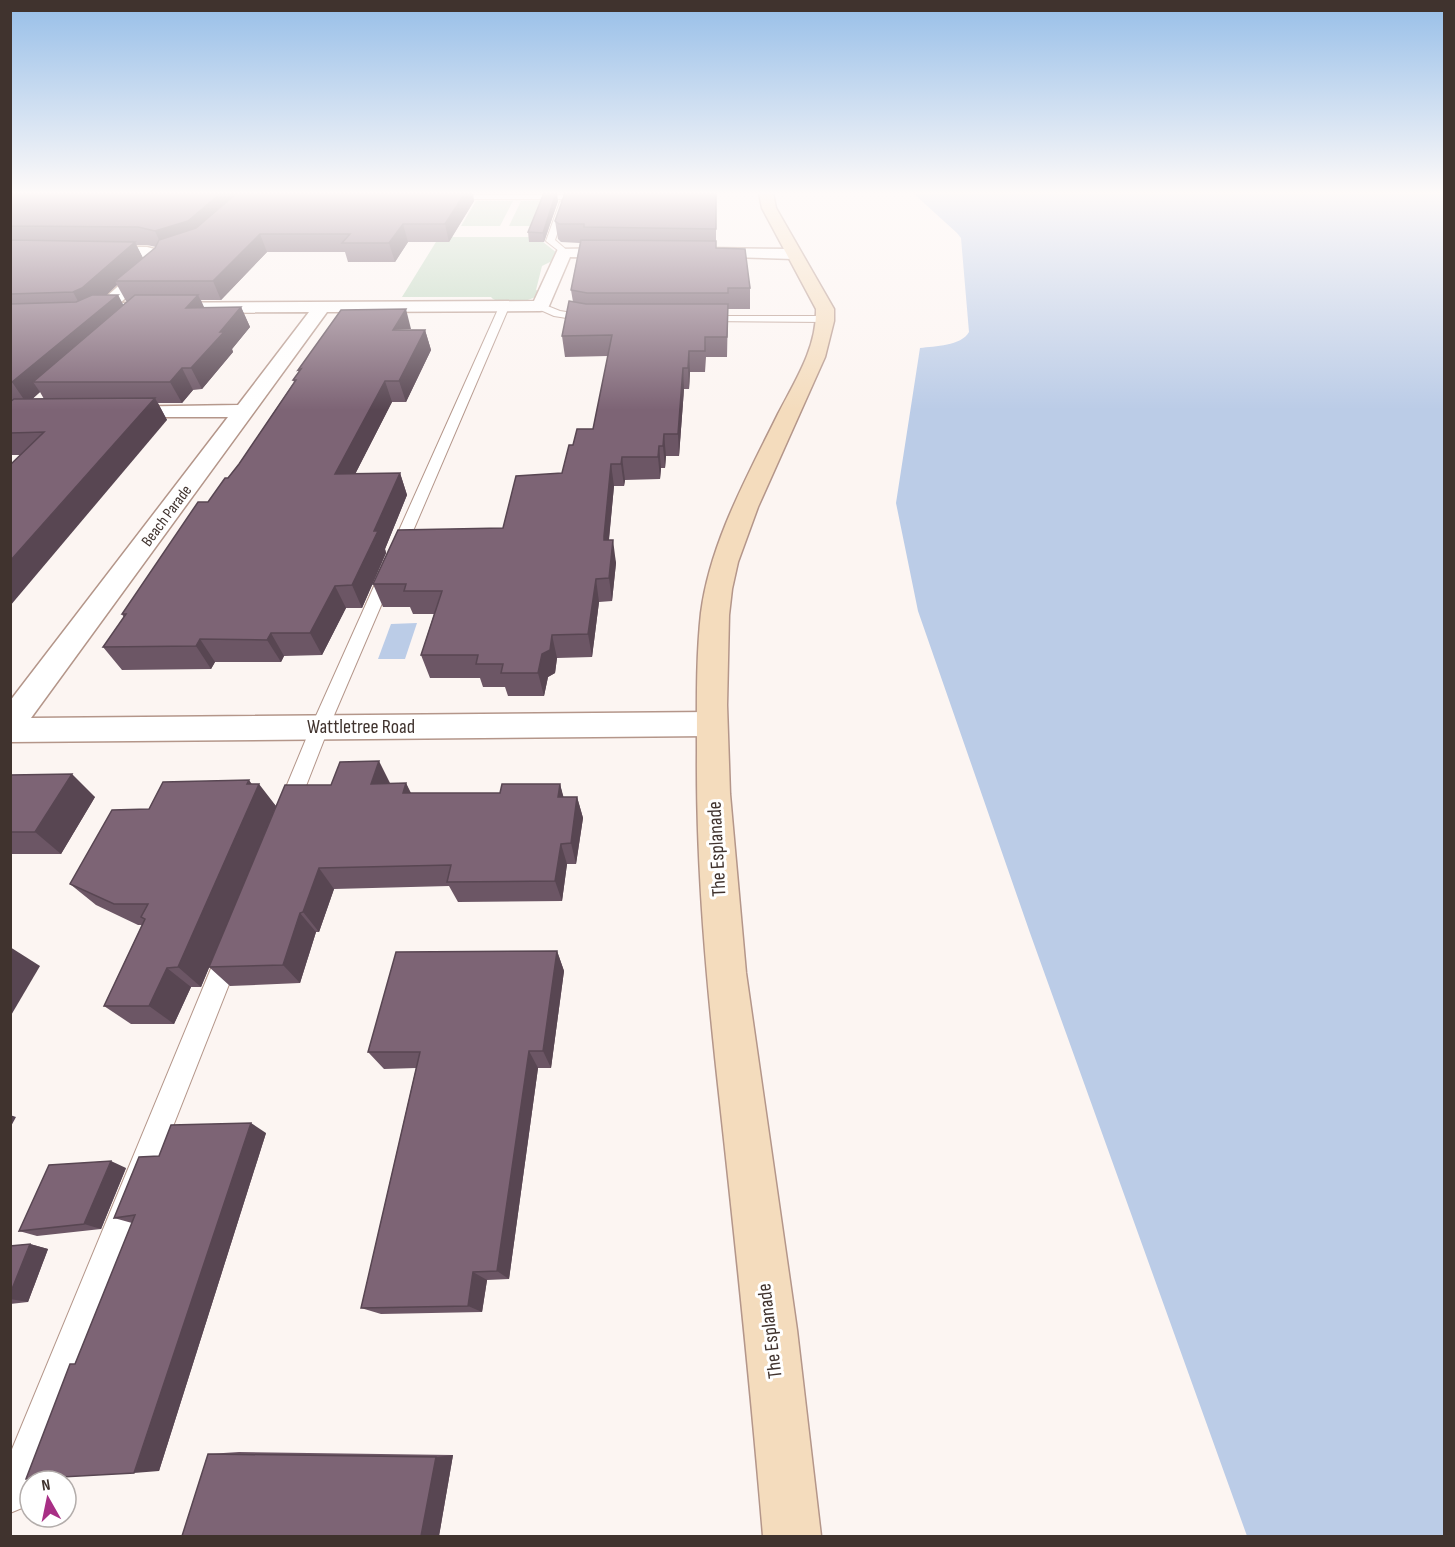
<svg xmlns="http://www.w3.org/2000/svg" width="1455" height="1547" font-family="'Sofia Sans Condensed',sans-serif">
<rect width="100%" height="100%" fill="#fcf5f2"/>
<g fill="#bed7bf">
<path d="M557,200L547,226H509L521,201Z"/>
<path d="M476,201H513L500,226H461Z"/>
<path d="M439,237H545L543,242L557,253L554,260L542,266L536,290L542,292C533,303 499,307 491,297H402Z"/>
</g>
<g fill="#bbcce7">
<path d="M913,193H1444V1536H1247L1030,933L918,611L896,503L920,348C935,346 961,346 969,332L961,238L957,233Z"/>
<path d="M417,623L405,659H378L391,624Z"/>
</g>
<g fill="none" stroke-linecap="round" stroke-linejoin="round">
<defs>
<g id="lane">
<path d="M445,195H566L570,197L566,199H445Z"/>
<path d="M564,200L568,202L555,240L569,252L564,255L546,241L560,202Z"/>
<path d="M540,303L560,311L592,316L597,319L592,322L554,316L536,308V304Z"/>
<path d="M504,304L509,307L329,727L297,809L294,815L287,817L280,815L277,809L311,727L499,307Z"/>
<path d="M703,316H827L832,319L827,322L699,321V317Z"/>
<path d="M229,943L237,947L241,954L33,1481H30V1488L22,1508L10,1513V1454L217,954L221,947Z"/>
</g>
<g id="street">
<path d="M10,246L147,247L165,252L167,255L163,265L120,303L534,301L558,249L623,248L631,253L623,258L570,257L549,306L546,310L540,311L327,312L31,718L711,712L722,716L727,724L722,732L711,736L10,742V701L228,417H117L110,415L107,411L110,407L238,405L309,312L104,313L98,312L95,308L98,304L150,258L10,256Z"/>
<path d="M702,248L793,249L801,254L793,259L696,256L694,253L696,250Z"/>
</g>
<path id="secondary" d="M759,193H773L776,208L834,309V321L825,357L758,507L738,562L732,589L729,615L727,705L730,794L746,973L797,1330L821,1536H763C751,1391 736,1248 720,1103C707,987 696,869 697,752C697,706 696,659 701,613C710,543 747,477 778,414C795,381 817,348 816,309L762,208Z"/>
</defs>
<use href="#lane" stroke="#b4968a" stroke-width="2"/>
<use href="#street" stroke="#b4968a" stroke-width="3"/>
<use href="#secondary" stroke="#b4968a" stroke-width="3"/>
<use href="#lane" fill="#fff" fill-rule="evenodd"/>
<use href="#street" fill="#fff" fill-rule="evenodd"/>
<use href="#secondary" fill="#f4dcbd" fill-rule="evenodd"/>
</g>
<g fill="#6c5665" fill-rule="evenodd">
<path d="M10,193H235L236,195L474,201L449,242H408L395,262H348L345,252H267L221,300H201L204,308L241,307L250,327L232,349L233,352L202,389L193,390L182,403H158L167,420L21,455H10ZM136,245H147L156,247L143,258ZM117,285L126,301H129L123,305L118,295H106ZM40,392L44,399H32Z"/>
<path d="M544,193H557L558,201L544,242H529L528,232Z"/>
<path d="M716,193V248L750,288V309H728L727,357H706L705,372H690L689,389H684L679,456H666L665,468H661L660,479L625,480L624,486H614L609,540L616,563L612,601L599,602L592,657L557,658L555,673L548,677L544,696H508L505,687H483L480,678H430L421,655L434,614H413L410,607H383L373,584L503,528L562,473L573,445L593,429L608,356L565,357L562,336L573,302L571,290L580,243L561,242L558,239L555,221Z"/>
<path d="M411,330H425L431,350L406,402H392L355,474L400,473L407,495L385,549L386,553L362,608H346L322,655L284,656L281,662H215L211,669L122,670L103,647L124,618L122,614L208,502L239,464L294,382L293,380L299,372L298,370Z"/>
<path d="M10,775L95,797L61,854H10Z"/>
<path d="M390,783H406L410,793H500L560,784L563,797H577L583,818L576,864H567L562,901L458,902L449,886L334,889L319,932H316L300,983L230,986L209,967L331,785Z"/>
<path d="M251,784L276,806L201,987H191L174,1024H131L104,1006L142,925H138L96,905L70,884L149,809Z"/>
<path d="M557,951L564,971L551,1068H538L509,1279L487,1280L482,1312L381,1314L361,1308L416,1068L384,1069L368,1052Z"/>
<path d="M266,1133L159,1471L75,1364L132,1223L114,1218L159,1156Z"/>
<path d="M126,1168L101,1229L37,1236L19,1231Z"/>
<path d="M30,1244L48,1249L28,1302L10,1304V1246Z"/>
<path d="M239,1452L453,1455L439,1536L208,1454Z"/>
</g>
<g fill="#584652">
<path d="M221,193H235L238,201L163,249L155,231Z"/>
<path d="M465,193H473L474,201L449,242L445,224Z"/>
<path d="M556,193L558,201L544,242L543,233Z"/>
<path d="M403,224L408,242L395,262L389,243Z"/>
<path d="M260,234L267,252L221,300L213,281Z"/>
<path d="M135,242L144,260L115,281L117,285L93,308L84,312L73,292Z"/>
<path d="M118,295L129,315L33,382L40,392L27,404L12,382Z"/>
<path d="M198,295L208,315L186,308Z"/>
<path d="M241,307L250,327L232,349L233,352L202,389L191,368L220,332Z"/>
<path d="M406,309L411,329L393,330Z"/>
<path d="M425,330L431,350L406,402L399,381Z"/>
<path d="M689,351L690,372L689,389L688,368Z"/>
<path d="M182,368L193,390L182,403L170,382Z"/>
<path d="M683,368L684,389L679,456L678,434Z"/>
<path d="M385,381L392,402L344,496L335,474Z"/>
<path d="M155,398L167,420L10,606V561Z"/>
<path d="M664,434L666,456L665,468L663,446Z"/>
<path d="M659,446L661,468L660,479L658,457Z"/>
<path d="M622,457L625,480L624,486L621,464Z"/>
<path d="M611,464L614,486L607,558L604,536Z"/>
<path d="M400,473L407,495L385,549L386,553L362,608L352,585L374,531Z"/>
<path d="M613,540L616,563L612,601L609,578Z"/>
<path d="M596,579L599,602L592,657L588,634Z"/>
<path d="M335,586L346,608L322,655L310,633Z"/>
<path d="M271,633L284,656L281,662L267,640Z"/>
<path d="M552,635L557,658L555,673L548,677L544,696L538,673L542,654Z"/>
<path d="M200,639L215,662L211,669L196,646Z"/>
<path d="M379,761L390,783L383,806L371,784Z"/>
<path d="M72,774L95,797L61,854L35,832Z"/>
<path d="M249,780L256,790L259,784L276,806L201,987L178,967Z"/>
<path d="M406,783L417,805L403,793Z"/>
<path d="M560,784L566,806L558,797Z"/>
<path d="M577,797L583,818L576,864L571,843Z"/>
<path d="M561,844L567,864L562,901L555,881Z"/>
<path d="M319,868L334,889L319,932L303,912Z"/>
<path d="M300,913L316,932L300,983L283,965Z"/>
<path d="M10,947L40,966L10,1017Z"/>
<path d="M557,951L564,971L551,1068L543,1051Z"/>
<path d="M167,968L191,987L174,1024L149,1006Z"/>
<path d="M529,1051L538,1068L509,1279L497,1271Z"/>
<path d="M10,1115L16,1117L10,1128Z"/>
<path d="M251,1123L266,1133L159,1471L134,1473Z"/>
<path d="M111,1161L126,1168L101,1229L84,1224Z"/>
<path d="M30,1244L48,1249L28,1302L10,1299V1294Z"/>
<path d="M473,1272L487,1280L482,1312L468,1306Z"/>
<path d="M453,1455L439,1536H421L436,1457Z"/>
</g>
<g fill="#7d6475" stroke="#584652" stroke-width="1.5">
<path d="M10,193H221L188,221L155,231L138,227L10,226Z"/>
<path d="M237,193H465L445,224H403L389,243H342L350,234H260L213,281H115L155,248L159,240L196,228Z"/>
<path d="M544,193H556L543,233L528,232Z"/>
<path d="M565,193H716V229L584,227V224H559L555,221Z"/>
<path d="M10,240L135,242L82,288L73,292L10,294Z"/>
<path d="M581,240L716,241V248L745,249L750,288H728V293H587L571,290Z"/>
<path d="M92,295H118L12,382L10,383V304L76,302Z"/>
<path d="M135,295H198L186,308L241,307L220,332H224L191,368H182L170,382H33Z"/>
<path d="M569,301L586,304H728L727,337H705V351H689L688,368H683L678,434H664L663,446H659L658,457H622L621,464H611L604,536V540H613L609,578L596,579L588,634L552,635L550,650L542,654L538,673H501L503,664H476L478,655H421L442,591H404L406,584H373L398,530L503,528L516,476L562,473L569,445H573L577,429H593L612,335L562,336Z"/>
<path d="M406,309L393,330H425L399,381H385L335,474L400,473L374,531H378L352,585L335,586L310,633H271L267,640L200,639L196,646L103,647L126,614H122L198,502H208L225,478H228L239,464L296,380H293L301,369L298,370L341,310Z"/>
<path d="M155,398L10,561V465L44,432L10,433V402L14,399Z"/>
<path d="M379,761L371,784L406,783L403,793H500L502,784H560L558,797H577L571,843L561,844L555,881L447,882L451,865L319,868L303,912L300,913L283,965L209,967L285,785H331L340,762Z"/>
<path d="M72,774L35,832H10V775Z"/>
<path d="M249,780L247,784H259L178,967L167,968L149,1006H104L145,919L141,917L148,904H114L70,884L112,810L149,809L163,782Z"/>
<path d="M557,951L543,1051H529L497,1271L473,1272L468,1306L361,1308L420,1052H368L396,952Z"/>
<path d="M251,1123L134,1473L26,1479L70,1364H75L135,1215L114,1218L139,1157L159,1156L171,1125Z"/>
<path d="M111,1161L84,1224L19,1231L49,1165Z"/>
<path d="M30,1244L10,1294V1246Z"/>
<path d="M208,1454L436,1457L421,1536H182Z"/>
</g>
<linearGradient id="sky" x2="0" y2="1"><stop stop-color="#96bee8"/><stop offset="0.47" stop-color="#fefaf9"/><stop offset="1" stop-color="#fefaf9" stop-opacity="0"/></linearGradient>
<rect width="1455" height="410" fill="url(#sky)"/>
<g text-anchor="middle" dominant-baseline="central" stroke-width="6" stroke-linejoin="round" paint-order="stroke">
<g font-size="16" fill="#40332e" stroke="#fff">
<text transform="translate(167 516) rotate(-53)">Beach Parade</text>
</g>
<g font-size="20" fill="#40332e" stroke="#fff">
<text x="361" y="727">Wattletree Road</text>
<text transform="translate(717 849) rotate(-93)">The Esplanade</text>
<text transform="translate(770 1331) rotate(-97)">The Esplanade</text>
</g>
</g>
<rect width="1455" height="1547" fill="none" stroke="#40332e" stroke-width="24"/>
<g transform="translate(48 1499) rotate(351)"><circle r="28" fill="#ffffff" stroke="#b3adab" stroke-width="1.5"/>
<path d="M0-4.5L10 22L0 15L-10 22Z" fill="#a82f85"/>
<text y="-9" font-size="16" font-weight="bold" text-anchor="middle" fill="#40332e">N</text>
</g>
</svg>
